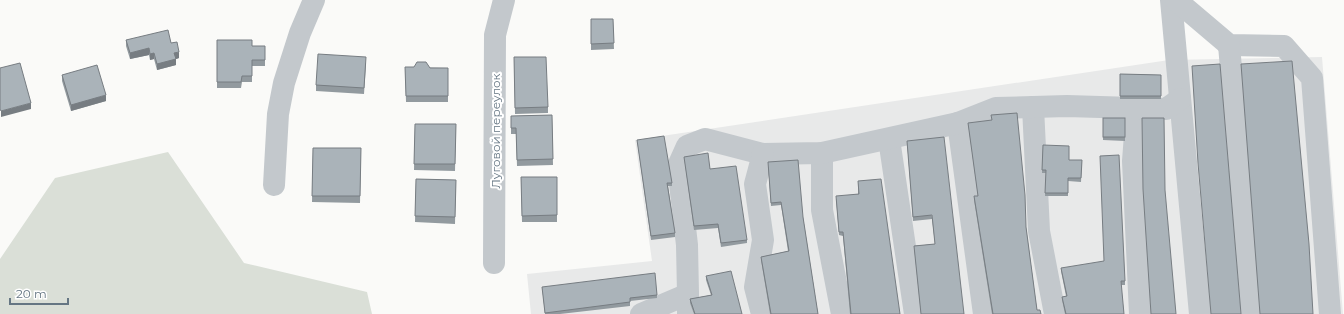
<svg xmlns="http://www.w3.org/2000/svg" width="1344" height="314" font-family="Montserrat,sans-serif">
<rect width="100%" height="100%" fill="#fafaf8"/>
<path fill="#e8e9e9" d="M1322,57L1343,314H531L527,274L652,261L635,140L1169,60Z"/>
<path fill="#dadfd7" d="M168,152L244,263L367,292L372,314H0V259L55,178Z"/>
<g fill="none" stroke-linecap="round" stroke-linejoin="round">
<g stroke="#c3c8cc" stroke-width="22">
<path d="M1171,0L1200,314"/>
<path d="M1176,0L1229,45L1284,46L1312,78L1330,314"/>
<path d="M1229,45L1252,314"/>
<path d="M1033,107L1039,231L1055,314"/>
<path d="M1137,108L1133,161L1140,314"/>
<path d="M958,123L984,314"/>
<path d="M889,139L915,314"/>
<path d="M822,153V210L842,314"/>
<path d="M274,185L278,114L284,83L300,33L314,0"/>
<path d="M494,263L495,35L504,0"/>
<path d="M688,294V314"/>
<path d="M641,314L688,294L687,245L678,166L687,146L705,139L763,154L822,153L958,123L996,108L1067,106L1166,109L1180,99"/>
<path d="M762,314L755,287L763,240L755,184L763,154"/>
</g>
</g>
<g fill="#929a9f">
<path d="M591,19H613L614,49L591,50Z"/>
<path d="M126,40L171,43L179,58L176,59V65L157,70L154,59L150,60L149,55L130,59L126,46Z"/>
<path d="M217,40L252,46H265V66H252V82H242L241,88H217Z"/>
<path d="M514,57L548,107V113L515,114Z"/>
<path d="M366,63L364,94L316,91V85Z"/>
<path d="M405,67L448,68V102H406Z"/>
<path d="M1120,74L1161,75V99H1120Z"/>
<path d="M62,75L106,101L71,111L62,81Z"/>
<path d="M552,115L553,165L517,166L516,134H511V116Z"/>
<path d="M1103,118H1125V141L1103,140Z"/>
<path d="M968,123L1026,227L1037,310L1041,314H992L974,200V196H978Z"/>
<path d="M415,124H456L455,171L414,170Z"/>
<path d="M637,140L672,183V186H668L675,233V237L651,240Z"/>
<path d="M907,141L964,314H921L914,246L935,244L932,219L913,221Z"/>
<path d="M1043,145L1069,160H1082L1081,182L1068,181V196H1045L1046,173H1042Z"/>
<path d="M313,148H361L360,203L312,202Z"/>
<path d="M684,157L710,169L747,240V243L721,247L718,228L694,230Z"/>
<path d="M768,166L803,217L818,314H770L761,260V257L788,251L781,205L771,206Z"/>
<path d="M521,177H557V222H522Z"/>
<path d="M416,179L456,180L455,224L415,222Z"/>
<path d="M858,181L900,314H850L843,236L839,235L836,199L858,194Z"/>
<path d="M1061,268L1125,281V285H1121L1124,314H1065L1062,300V297L1066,296L1061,271Z"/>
<path d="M706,276L742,314H694L690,303V299L711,295L706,280Z"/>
<path d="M542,287L657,295V298L630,301V306L560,314H545Z"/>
</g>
<g fill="#777d82">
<path d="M149,48V55L130,59V53Z"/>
<path d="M179,52V58L176,59V65L157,70V64L174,53Z"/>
<path d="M154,53V59L150,60V54Z"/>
<path d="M106,95V101L71,111V105Z"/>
<path d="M31,103V109L1,117V111Z"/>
</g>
<g fill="#aab3b9" stroke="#777d82">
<path d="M591,19H613L614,43L591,44Z"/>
<path d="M168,30L171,43L177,42L179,52L174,53L176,59L157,64L154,53L150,54L149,48L130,53L126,40Z"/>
<path d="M217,40H252V46H265V60H252V76H242L241,82H217Z"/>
<path d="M318,54L366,57L364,88L316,85Z"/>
<path d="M514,57H546L548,107L515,108Z"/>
<path d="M1292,61L1309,244L1313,314H1260L1241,64Z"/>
<path d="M417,62H426L430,68H448V96H406L405,67H414Z"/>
<path d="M20,63L31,103L1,111L0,109V68Z"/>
<path d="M1220,64L1241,314H1211L1198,163L1192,66Z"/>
<path d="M97,65L106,95L71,105L62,75Z"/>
<path d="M1120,74L1161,75V96H1120Z"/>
<path d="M1017,113L1025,195L1026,227L1037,310H1040L1041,314H993L974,196H978L968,123L992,120L991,115Z"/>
<path d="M552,115L553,159L517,160L516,128H511V116Z"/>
<rect x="1103" y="118" width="22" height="19"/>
<path d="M1142,118H1164L1165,190L1176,314H1151L1143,189Z"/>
<path d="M415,124H456L455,164H414Z"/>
<path d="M664,136L672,183H667L675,233L651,236L637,140Z"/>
<path d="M944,137L964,314H921L914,246L935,244L932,215L913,217L907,141Z"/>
<path d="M1043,145L1069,146V160H1082L1081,178H1068V193H1045L1046,170H1042Z"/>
<path d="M313,148H361L360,196H312Z"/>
<path d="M708,153L710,169L736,166L747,240L721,243L718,224L694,226L684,157Z"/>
<path d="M1119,155L1125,281H1121L1124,314H1066L1062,297L1067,296L1061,268L1104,261L1100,156Z"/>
<path d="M798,160L803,217L818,314H771L761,257L789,251L781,202L771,203L768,162Z"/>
<path d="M521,177H557V215L522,216Z"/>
<path d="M416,179L456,180L455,217L415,216Z"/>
<path d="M881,179L900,314H851L843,232H839L836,196L859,194L858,181Z"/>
<path d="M731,271L742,314H695L690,299L712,295L706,276Z"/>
<path d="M655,273L657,295L630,298V302L545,313L542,287Z"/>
</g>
<g text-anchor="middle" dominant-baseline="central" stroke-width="4" stroke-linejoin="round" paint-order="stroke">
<g font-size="12" fill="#657683" stroke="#fff">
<text transform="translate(495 131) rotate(-90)">Луговой переулок</text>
</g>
</g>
<path d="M10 298v6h58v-6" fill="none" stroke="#657683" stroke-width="2"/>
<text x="16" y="298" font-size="12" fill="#657683" stroke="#ffffff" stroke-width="3" paint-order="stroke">20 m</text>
</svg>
